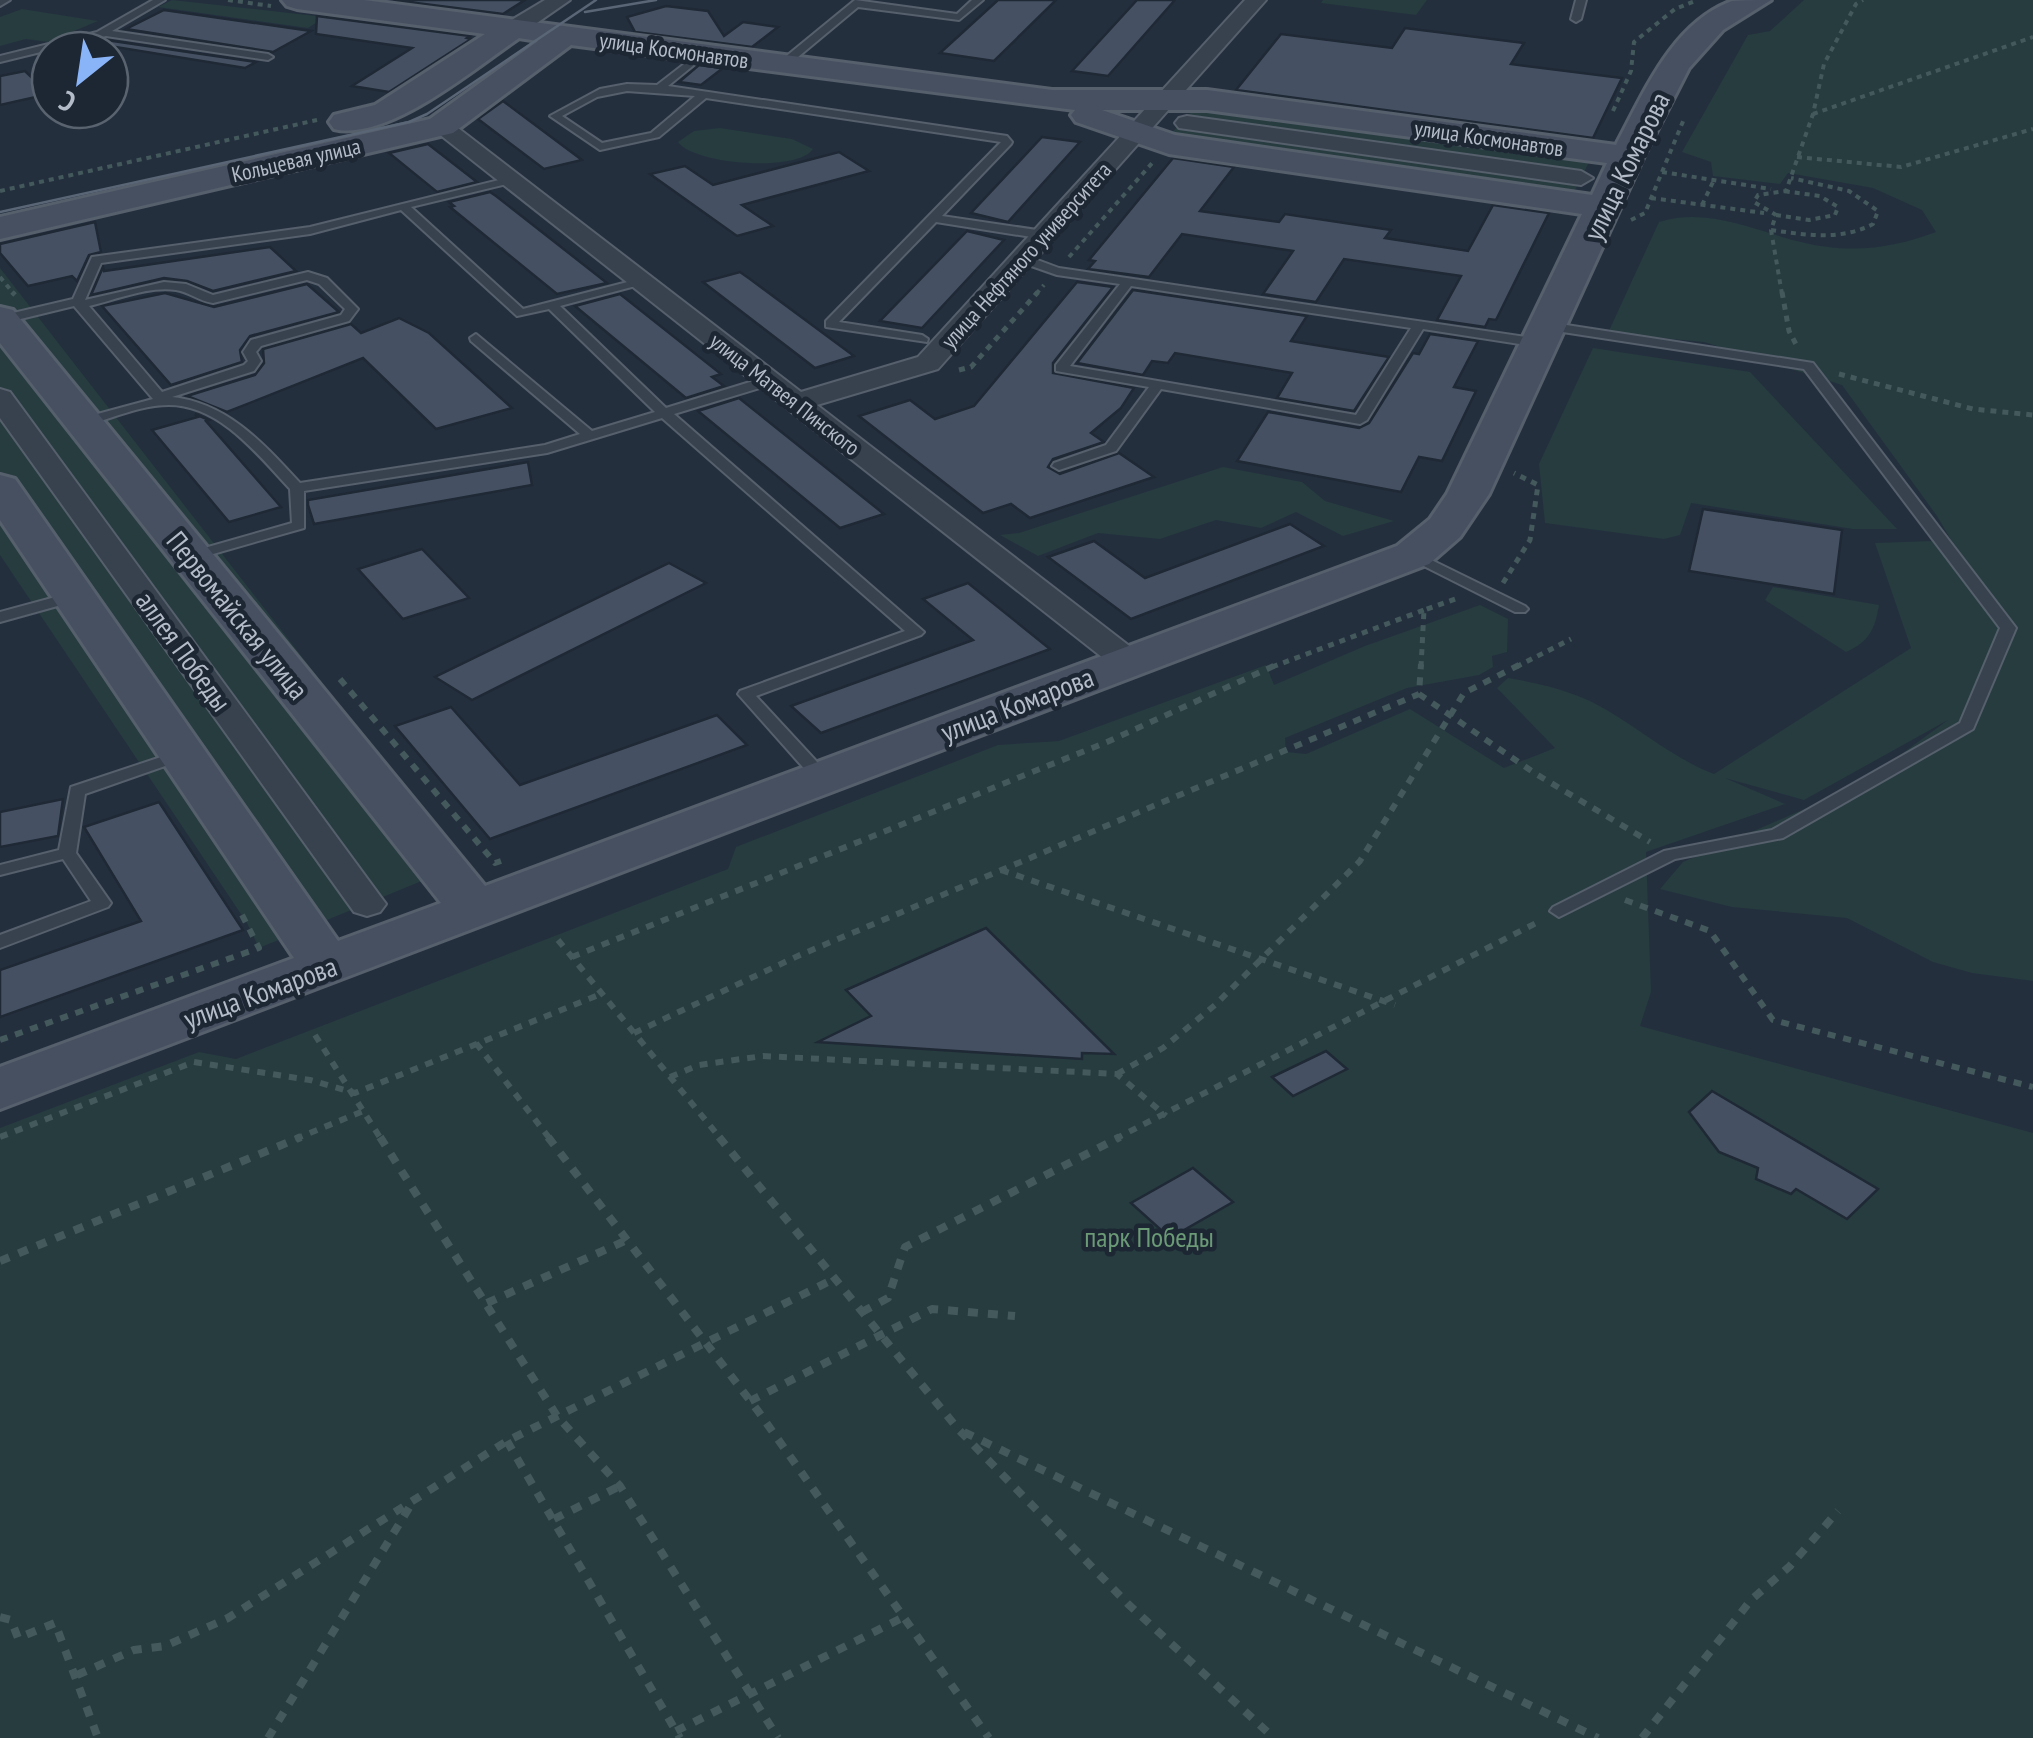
<svg xmlns="http://www.w3.org/2000/svg" width="2033" height="1738" font-family="'PT Sans Narrow',sans-serif">
<rect width="100%" height="100%" fill="#242f3e"/>
<g fill="#263c3f">
<path d="M172,0L325,17L308,28L158,7Z"/>
<path d="M1323,0H1427L1416,15L1321,3Z"/>
<path d="M1804,0H2033V981L1972,973L1933,962L1847,918L1732,907L1660,889L1683,862L1859,785L1948,720L1804,800L1725,778L1785,804L1646,852L1651,992L1640,1026L2033,1133V1738H0V1128L199,1052L236,1059L728,869L736,847L998,745L1059,741L1266,665L1274,685L1365,646L1480,605L1508,619L1507,652L1492,656L1493,667L1479,675L1407,688L1285,738L1286,752L1306,754L1410,709L1504,768L1555,748L1497,688L1508,678C1537,683 1565,689 1592,702C1634,723 1669,757 1714,774L1911,648L1875,543L1932,541L1991,608L1937,516L1842,385L1704,342L1608,333L1659,222C1716,204 1772,241 1828,247C1865,252 1902,245 1936,232L1922,210L1873,188L1788,173L1780,184L1713,176L1711,162L1682,152L1748,35L1770,31Z"/>
<path d="M22,9L98,21L48,42L26,39L0,46V17Z"/>
<path d="M1197,106L1594,152L1569,202L1163,142Z"/>
<path d="M720,128L792,139L813,149C797,173 692,164 678,142L694,131Z"/>
<path d="M0,268L463,864L259,948L247,923L0,555Z"/>
<path d="M1593,348L1750,372L1897,529H1853L1691,503L1680,535L1664,539L1545,523L1539,464Z"/>
<path d="M1223,467L1302,482L1325,501L1394,521L1343,536L1296,512L1261,528L1216,520L1160,539L1098,533L1038,556L1000,535L1019,533Z"/>
<path d="M1773,587L1879,605C1875,629 1869,642 1846,652L1765,600Z"/>
</g>
<g fill="#455162" stroke="#1f2835" stroke-width="2.5">
<path d="M393,0H525L503,14Z"/>
<path d="M998,0H1056L994,61L940,53Z"/>
<path d="M1137,0H1175L1108,76L1072,71Z"/>
<path d="M666,6L708,11L724,36L743,22L778,27L752,47L635,32L627,17Z"/>
<path d="M164,10L311,31L273,52L126,29Z"/>
<path d="M317,16L470,36L467,38L471,39L389,92L352,86L412,48L316,34Z"/>
<path d="M1405,28L1524,43L1511,64L1622,78L1593,138L1236,90L1281,34L1392,48Z"/>
<path d="M106,40L256,62L245,68L97,44Z"/>
<path d="M699,65L723,68L701,85L679,82Z"/>
<path d="M25,71L49,94L0,105V76Z"/>
<path d="M503,101L582,160L544,169L478,119Z"/>
<path d="M1042,137L1080,142L1008,222L971,213Z"/>
<path d="M428,144L477,182L437,192L389,153Z"/>
<path d="M839,152L869,171L742,205L773,226L737,236L650,174L685,166L713,185Z"/>
<path d="M1173,158L1234,167L1200,211L1279,222L1285,214L1391,230L1385,238L1468,251L1493,205L1549,213L1496,320L1489,319L1485,327L1437,320L1461,276L1344,259L1316,302L1263,294L1293,251L1182,234L1149,277L1088,269L1095,261L1089,260Z"/>
<path d="M490,192L496,196L607,283L557,294L450,207L454,206L449,202Z"/>
<path d="M95,222L101,252L89,255L77,281L72,276L28,286L0,253V244Z"/>
<path d="M967,231L1004,240L922,328L880,321Z"/>
<path d="M270,247L296,271L213,291L187,281L164,278L91,295L103,267L104,271Z"/>
<path d="M740,272L750,279L854,356L815,368L703,282Z"/>
<path d="M1077,282L1113,287L1053,363V373L1134,388L1121,408L1091,433L1104,442L1053,459L1048,467L1060,474L1119,453L1154,477L1030,518L1011,504L983,513L859,416L910,400L935,419L974,406Z"/>
<path d="M307,284L339,312L250,336L240,350L242,362L171,385L102,306L165,293L214,307Z"/>
<path d="M1133,290L1307,316L1291,341L1389,357L1354,411L1277,398L1292,373L1175,353L1168,363L1152,361L1143,375L1077,363Z"/>
<path d="M620,294L721,374L712,377L724,386L686,398L575,306Z"/>
<path d="M399,318L429,333L512,408L436,429L363,358L227,412L187,396L255,375L264,363L263,349L351,324L361,333Z"/>
<path d="M1430,334L1478,341L1454,387L1476,391L1442,461L1419,457L1401,492L1237,461L1268,412L1359,428L1369,423L1413,353L1419,354Z"/>
<path d="M739,398L884,514L840,528L698,411Z"/>
<path d="M195,414L209,420L206,421L281,507L229,522L152,430L198,417Z"/>
<path d="M528,462L532,485L314,524L308,505V500Z"/>
<path d="M1703,509L1842,530L1834,594L1689,571Z"/>
<path d="M1290,524L1324,546L1131,619L1048,557L1094,541L1145,578Z"/>
<path d="M422,549L469,598L403,619L358,569Z"/>
<path d="M669,563L706,583L472,700L435,677Z"/>
<path d="M968,583L1050,649L821,733L791,706L973,640L923,599Z"/>
<path d="M451,707L520,785L717,715L747,745L490,839L395,726Z"/>
<path d="M63,799L58,836L0,847V812Z"/>
<path d="M159,802L243,930L0,1017V970L141,921L84,827Z"/>
<path d="M986,928L1114,1054L1082,1053V1059L818,1042L871,1016L846,990Z"/>
<path d="M1326,1051L1347,1069L1293,1096L1272,1077Z"/>
<path d="M1712,1091L1878,1189L1847,1219L1796,1189L1791,1194L1756,1179L1758,1168L1719,1152L1689,1112Z"/>
<path d="M1193,1168L1233,1202L1170,1238L1131,1203Z"/>
</g>
<g fill="none" stroke-linecap="round" stroke-linejoin="round">
<defs>
<g id="lane">
<path d="M0,0H10L0,6Z"/>
<path d="M153,0H165L112,31L268,54L273,57L268,60L106,36L0,62V56L97,32Z"/>
<path d="M855,0L957,14L972,0H983L959,20L858,7L786,67H778V63Z"/>
<path d="M1576,0H1586L1581,19L1576,22L1571,19Z"/>
<path d="M701,51L706,54L705,56L668,86L1007,136L1012,142L1011,144L942,216L1044,231L1050,235L1044,239L936,222L839,322L922,335L928,339L927,342L826,327V321L1001,142L706,98L659,137L600,150L550,116L600,89L627,84L657,85ZM627,91L695,96L651,133L602,143L562,116L597,97Z"/>
<path d="M511,177L515,178V182L411,207L523,309L643,278V284L560,306L666,408L763,378H773V384L674,414L924,632L921,635L756,696L829,775L831,779L829,783H817L738,694L740,691L905,631L662,418L547,453L304,491V528L192,560L185,556L187,553L292,523L290,489C258,455 220,405 169,405C140,405 111,419 84,426L79,425V419L153,399L74,306L0,324V316L73,299L92,257L310,227ZM401,210L517,316L549,309L655,412L592,431L476,334L470,338L471,341L580,434L545,445L300,483C264,444 228,403 172,397L254,371L261,361L256,352L261,346L349,321L358,309L327,278L308,272L213,295L186,284L164,282L85,300L101,263L310,234ZM307,280L319,284L345,309L341,315L251,340L243,352L248,361L244,365L162,392L89,306C116,300 147,286 176,290C189,292 199,301 213,303Z"/>
<path d="M1024,255L1059,268L1539,339L1545,343L1539,347L1423,329L1367,420L1360,424L1161,389L1116,451L1059,470L1052,466L1054,463L1106,445L1149,387L1056,371V365L1120,284L1057,275L1020,262V256ZM1131,286L1411,328L1356,415L1070,366Z"/>
<path d="M1547,322L1813,363L2016,628L1973,729L1783,838L1675,859L1559,917L1550,911L1553,907L1664,851L1772,830L1960,723L2000,628L1804,369L1543,329V323Z"/>
<path d="M1413,551L1525,606L1528,609L1525,612H1515L1408,558V552Z"/>
<path d="M74,592L79,594L82,597L79,600L0,622V612Z"/>
<path d="M182,750L188,752L190,755L188,758L85,794L76,853L111,903L108,907L0,948V935L91,901L63,859L0,875V865L59,850L71,787Z"/>
</g>
<g id="street">
<path d="M545,0H570L521,34H505L502,29L505,24Z"/>
<path d="M1245,0H1266L938,369L817,405L1141,655L1146,662L1141,669H1117L429,126L433,121H449L801,392L918,357Z"/>
<path d="M1187,116L1581,171L1593,178L1581,185L1179,128L1175,123L1179,118Z"/>
<path d="M0,389L10,392L380,896L386,904L380,912L367,916L354,912L0,418Z"/>
</g>
<path id="secondary" d="M282,0H364L1052,90H1207L1616,145C1644,93 1672,23 1732,1C1743,0 1759,0 1771,0L1723,30L1689,68L1644,156L1489,494L1460,537L1429,564L0,1109V1067L294,958L0,520V475L15,479L338,941L441,903L0,343V307L13,310L485,886L1397,546L1430,519L1447,494L1582,214L1169,154L1076,122L1071,115L1075,110L571,45L453,133L0,239V217L430,119L538,41L519,38C475,68 388,142 334,129L329,122L334,115L375,105L485,34L297,9L287,6ZM1102,110H1207L1607,163L1592,195L1175,135Z"/>
</defs>
<use href="#lane" stroke="#565f6c" stroke-width="4"/>
<use href="#street" stroke="#565f6c" stroke-width="4"/>
<use href="#secondary" stroke="#565f6c" stroke-width="6"/>
<g stroke="#44595c" stroke-width="4" stroke-dasharray="5 5" stroke-linecap="butt">
<path d="M228,0L271,6"/>
<path d="M1613,111L1631,71L1634,42L1675,9L1695,1"/>
<path d="M1813,114L2033,37"/>
<path d="M1797,157L1901,167L2033,129"/>
<path d="M1662,172L1771,189"/>
<path d="M0,191L317,120"/>
<path d="M1651,198L1764,213"/>
<path d="M1702,205L1714,180"/>
<path d="M1776,215L1809,220L1835,215L1838,207L1820,196L1783,191"/>
<path d="M1631,220L1645,213L1684,119"/>
<path d="M1771,230C1807,235 1840,241 1873,224L1878,211L1849,191L1791,178"/>
<path d="M1069,257L1154,161"/>
<path d="M0,277L14,294"/>
<path d="M1036,294L1044,285"/>
<path d="M1782,294L1771,230L1776,215L1754,202L1758,195L1786,191L1813,114L1824,64L1856,4L1863,0"/>
</g>
<g stroke="#44595c" stroke-width="5" stroke-dasharray="6 6" stroke-linecap="butt">
<path d="M12,292L15,295"/>
<path d="M1782,292L1789,331L1798,348"/>
<path d="M959,370L971,367L1038,292"/>
<path d="M1839,374L1973,409L2033,415"/>
<path d="M1503,583L1530,540L1538,485L1514,473"/>
<path d="M1272,667L1424,610"/>
<path d="M1421,667L1424,610L1458,598"/>
<path d="M1516,667L1571,639"/>
</g>
<g stroke="#44595c" stroke-width="6" stroke-dasharray="8 8" stroke-linecap="butt">
<path d="M340,679L495,863L501,861"/>
<path d="M1419,694L1536,774L1650,842"/>
<path d="M1001,870L1395,1005"/>
<path d="M1625,900L1710,931L1773,1020L2033,1087"/>
<path d="M558,940L721,1139"/>
<path d="M572,957L1107,742L1278,664"/>
<path d="M634,1033L800,955L1419,694L1421,664"/>
<path d="M315,1035L381,1139"/>
<path d="M0,1040L259,948L240,911"/>
<path d="M476,1043L550,1139"/>
<path d="M1117,1074L1163,1048L1215,1005L1360,861L1464,693L1521,664"/>
<path d="M670,1077L699,1065L763,1056L1117,1074L1166,1116"/>
<path d="M0,1137L194,1062L310,1080L355,1093L601,994"/>
<path d="M295,1139L366,1110"/>
<path d="M1115,1139L1540,921"/>
</g>
<g stroke="#44595c" stroke-width="8" stroke-dasharray="10 10" stroke-linecap="butt">
<path d="M380,1137L557,1416L620,1486L778,1738"/>
<path d="M548,1137L758,1411L989,1738"/>
<path d="M719,1137L958,1429L1128,1604L1274,1738"/>
<path d="M0,1261L301,1137"/>
<path d="M487,1303L627,1240"/>
<path d="M862,1312L888,1298L905,1247L1120,1137"/>
<path d="M750,1401L932,1309L1015,1316"/>
<path d="M964,1432L1598,1738"/>
<path d="M507,1441L680,1738"/>
<path d="M554,1519L620,1486"/>
<path d="M0,1617L11,1620L18,1638L55,1623L98,1738"/>
<path d="M77,1675L134,1650L165,1646L228,1618L507,1441L834,1279"/>
<path d="M676,1731L904,1617"/>
<path d="M268,1738L412,1503"/>
<path d="M1642,1738L1751,1600L1790,1566L1838,1511"/>
</g>
<use href="#lane" fill="#38414e" fill-rule="evenodd"/>
<use href="#street" fill="#38414e" fill-rule="evenodd"/>
<use href="#secondary" fill="#465061" fill-rule="evenodd"/>
<g stroke="#5a6575" stroke-width="2.5">
<path d="M585,12L656,0"/>
<path d="M0,212L409,122L427,114L596,0"/>
</g>
</g>
<g text-anchor="middle" dominant-baseline="central" stroke-width="9" stroke-linejoin="round" paint-order="stroke">
<g font-size="22" fill="#b4bcc9" stroke="#1d2633">
<text transform="translate(674 50) rotate(8)">улица Космонавтов</text>
<text transform="translate(1489 138) rotate(8)">улица Космонавтов</text>
<text transform="translate(296 160) rotate(-13)">Кольцевая улица</text>
<text transform="translate(1026 255) rotate(-48)">улица Нефтяного университета</text>
<text transform="translate(785 394) rotate(38)">улица Матвея Пинского</text>
</g>
<g font-size="28" fill="#b4bcc9" stroke="#1d2633">
<text transform="translate(1626 166) rotate(-64)">улица Комарова</text>
<text transform="translate(238 615) rotate(51)">Первомайская улица</text>
<text transform="translate(184 651) rotate(54)">аллея Победы</text>
<text transform="translate(1017 704) rotate(-21)">улица Комарова</text>
<text transform="translate(260 992) rotate(-20)">улица Комарова</text>
</g>
<g font-size="28" fill="#6b9a76" stroke="#1d2633">
<text x="1149" y="1236">парк Победы</text>
</g>
</g>
<g transform="translate(80 80) rotate(210)"><circle r="48" fill="#1d2633" stroke="#59626f" stroke-width="2.5"/>
<path d="M0-8L18 38L0 25L-18 38Z" fill="#8ab4f8"/>
<text y="-15" font-size="28" font-weight="bold" text-anchor="middle" fill="#b4bcc9">С</text>
</g>
</svg>
